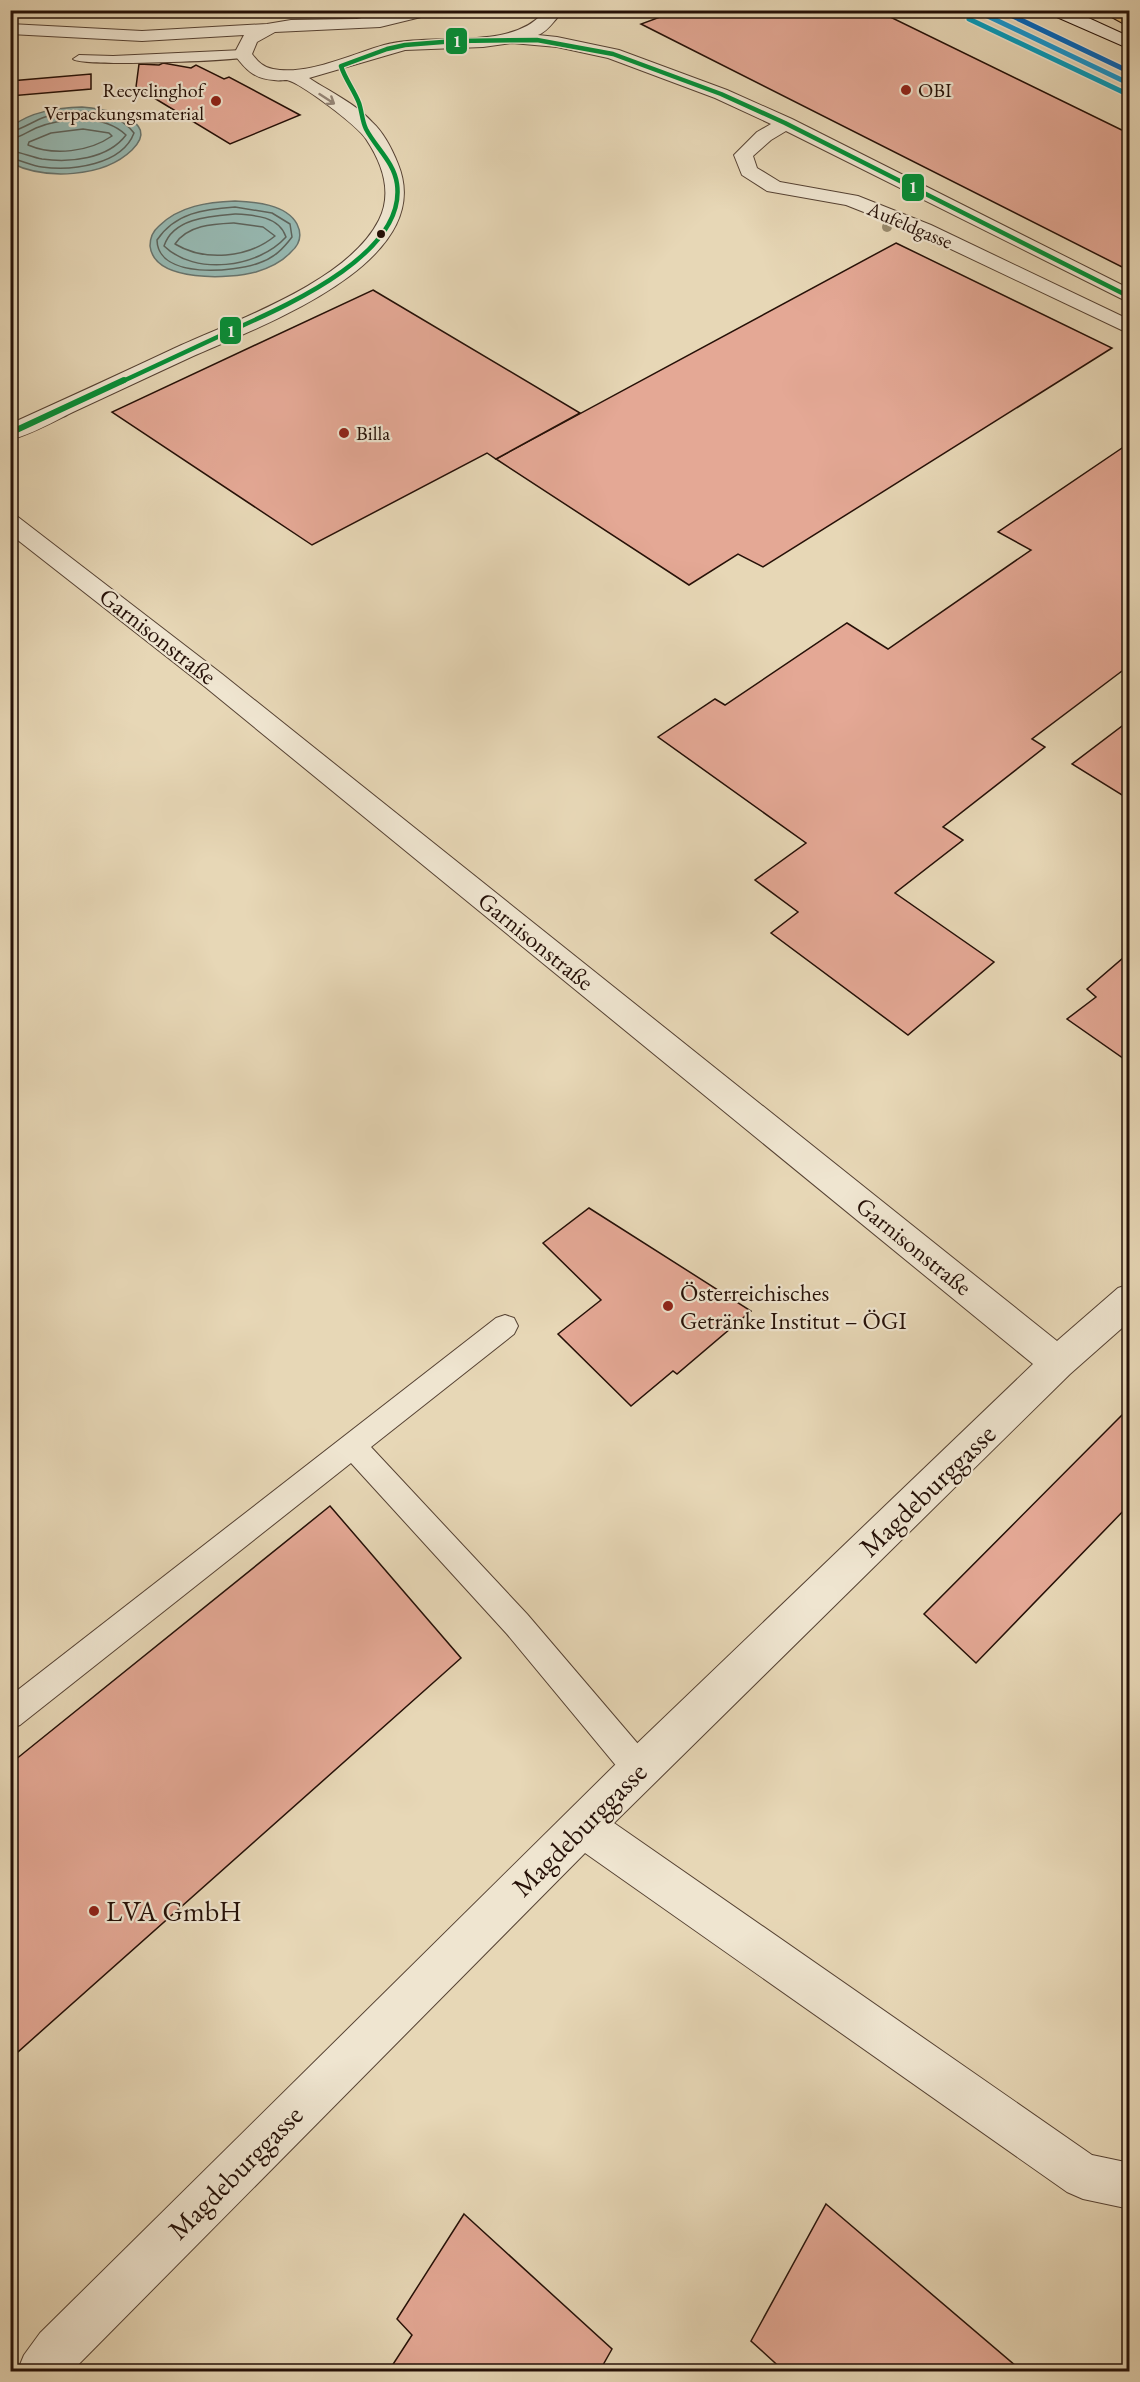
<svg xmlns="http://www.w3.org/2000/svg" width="1140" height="2382" font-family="'EB Garamond',serif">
<rect width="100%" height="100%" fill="#e7d7b6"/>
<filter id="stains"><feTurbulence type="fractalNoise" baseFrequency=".00333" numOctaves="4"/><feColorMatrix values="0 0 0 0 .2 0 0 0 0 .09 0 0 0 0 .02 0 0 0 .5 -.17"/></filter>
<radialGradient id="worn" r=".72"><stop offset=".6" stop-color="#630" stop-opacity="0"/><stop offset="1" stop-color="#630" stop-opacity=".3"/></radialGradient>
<g fill="#97b9b2" stroke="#69756e" stroke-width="1.5">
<path d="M82,107C101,108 164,119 132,150C103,178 45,180 11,163V127C31,111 58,108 82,107Z"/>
<path d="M235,201C255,202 286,204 297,224C302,234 300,244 291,252C282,262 269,268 256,272C231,279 154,283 150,246C150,238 153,231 159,226C179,206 208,202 235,201Z"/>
</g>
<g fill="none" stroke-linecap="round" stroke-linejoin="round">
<g stroke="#5e645c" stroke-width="1.5">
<path d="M83,129L109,133L112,136C89,152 54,156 28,145L29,142L51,133Z"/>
<path d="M10,132C23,129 33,121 45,117C73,108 115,108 134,133C122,165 72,171 42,167C31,166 21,160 10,158"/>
<path d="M10,139C20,138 27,132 36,128C63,117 104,114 126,135C108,159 70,163 42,159C31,157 21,152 10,151"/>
<path d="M235,207L272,213L290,224L292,237C283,249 274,258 259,263C235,272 158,280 157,240C175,213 204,209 235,207Z"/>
<path d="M235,214C254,215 279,216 286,237C258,268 195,276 164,246C173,218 210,216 235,214Z"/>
<path d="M234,223L263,227L275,236C248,258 205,262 175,244C188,225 213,224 234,223Z"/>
</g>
</g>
<g fill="#e4a895" stroke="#251007" stroke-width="1.5">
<path d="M679,10H876L1130,134V271L641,24Z"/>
<path d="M163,63L191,68L196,65L224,79L229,77L300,115L230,144L136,87L139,64L159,65Z"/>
<path d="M91,74V89L10,96V81Z"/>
<path d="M896,243L1112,348L763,567L738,554L689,585L496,459Z"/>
<path d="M373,290L580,413L496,459L487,453L312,545L112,412Z"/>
<path d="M1125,446L1130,448V665L1032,739L1045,747L943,827L963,840L895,893L994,962L908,1035L771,933L798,912L755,880L806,843L658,737L715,699L725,705L847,623L888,649L1031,550L998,532Z"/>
<path d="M1130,720V800L1072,764Z"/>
<path d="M1130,952V1063L1067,1019L1096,997L1087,989Z"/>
<path d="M589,1208L751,1311L677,1374L673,1371L631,1406L558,1334L601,1300L543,1243Z"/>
<path d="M1126,1411L1130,1414V1504L976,1663L924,1614Z"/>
<path d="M330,1506L461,1658L10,2059V1764Z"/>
<path d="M826,2204L1023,2372H785L751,2341Z"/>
<path d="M464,2214L612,2349L599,2372H388L412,2335L397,2319Z"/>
</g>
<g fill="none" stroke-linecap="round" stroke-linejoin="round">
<defs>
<g id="service">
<path d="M243,50L249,54L248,57C229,61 81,67 73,59L79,55L113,56Z"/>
<path d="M505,1315L514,1318L518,1326L514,1334L371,1447L527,1614L650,1758L654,1769L650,1780L639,1784L628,1780L507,1634L351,1463L20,1725L10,1729V1696L496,1318Z"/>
</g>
<g id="minor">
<path d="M408,10H435L433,14L421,17L380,27L275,32L257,42L252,54C258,62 263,67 273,69C307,76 352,54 384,45C431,32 509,51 542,14H554L557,18C551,25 546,32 538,35L557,37L619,50L727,90L792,119L1130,289V303L786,131L771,140L753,156L757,168L780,182L858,196L931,225L1130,320V334L917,233L846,205L767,191L742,175L734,155L757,132L771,124L715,98L608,58L557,47L512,43L483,47L405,50L309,78C330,92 355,103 372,122C384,133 392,149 398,164C439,264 255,328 189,358C150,376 112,394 73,412C53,422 32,434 10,440V424C65,399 120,374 175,348C236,320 348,282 379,220C393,192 382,163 366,139C358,126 301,83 287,80C283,80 278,81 274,80C254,79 245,69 234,54L244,35L142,41L10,34V24L142,31L267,24L291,20L356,19Z"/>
<path d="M10,515L18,517L222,674L1057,1341L1118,1288L1130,1284V1321L1070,1374L614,1823L1092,2155L1130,2163V2209L1083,2199L1067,2192L585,1853L71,2372H17L24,2355L40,2333L625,1755L1033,1364L204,686L10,534Z"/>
</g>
<path id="secondary" d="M1048,10H1071L1130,37V49L1050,14Z"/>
<path id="primary" d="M1099,10H1121L1130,15V27Z"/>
</defs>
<use href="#service" stroke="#564233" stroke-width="2"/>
<use href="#minor" stroke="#564233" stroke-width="2"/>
<use href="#secondary" stroke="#251007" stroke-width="2"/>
<use href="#primary" stroke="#251007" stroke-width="2"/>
<use href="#service" fill="#efe5d0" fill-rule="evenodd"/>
<use href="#minor" fill="#efe5d0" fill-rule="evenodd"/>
<use href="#secondary" fill="#efe5d0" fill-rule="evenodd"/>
<use href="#primary" fill="#e4bc7b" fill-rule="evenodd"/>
<defs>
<path id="bus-1-far1" d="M121,382C155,366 190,350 224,334C276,310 407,257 397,184C394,162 376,148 366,129C362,121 362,112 359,103C354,90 345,79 341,66L387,49L405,45L455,41L537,40L613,54L721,94L785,123L1130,297"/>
<path id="bus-1" d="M10,433L124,380"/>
</defs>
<use href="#bus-1-far1" stroke="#efe5d0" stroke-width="7"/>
<use href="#bus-1" stroke="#efe5d0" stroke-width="10"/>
<use href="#bus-1-far1" stroke="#039038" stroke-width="4.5"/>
<use href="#bus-1" stroke="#039038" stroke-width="6"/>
<defs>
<path id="rail-1" d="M975,10L1130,84"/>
<path id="rail-2" d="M969,19L1125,93"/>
<path id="rail-3" d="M1000,10L1130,72"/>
</defs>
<use href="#rail-1" stroke="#efe5d0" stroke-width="8"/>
<use href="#rail-2" stroke="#efe5d0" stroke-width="8"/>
<use href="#rail-3" stroke="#efe5d0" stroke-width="8"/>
<use href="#rail-1" stroke="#1696ce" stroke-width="5"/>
<use href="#rail-2" stroke="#049aba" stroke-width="5"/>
<use href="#rail-3" stroke="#0065bd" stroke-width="5"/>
</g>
<circle fill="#998b6e" cx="887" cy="227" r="5"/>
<defs><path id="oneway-shaft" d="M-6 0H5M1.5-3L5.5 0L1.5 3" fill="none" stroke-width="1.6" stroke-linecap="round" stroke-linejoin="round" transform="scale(1.5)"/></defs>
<use stroke="#948576" href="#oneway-shaft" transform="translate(327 99) rotate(33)"/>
<g fill="#8f2418" stroke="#efe5d0" stroke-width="2">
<circle cx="906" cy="90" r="6"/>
<circle cx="216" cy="101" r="6"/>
<circle cx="344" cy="433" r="6"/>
<circle cx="668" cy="1306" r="6"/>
<circle cx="94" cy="1911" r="6"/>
</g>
<circle fill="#251007" stroke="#efe5d0" stroke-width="2" cx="381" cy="234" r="5"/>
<g text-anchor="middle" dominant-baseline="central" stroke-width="4.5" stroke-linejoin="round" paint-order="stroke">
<g font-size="20" fill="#251007" stroke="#efe5d0" text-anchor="start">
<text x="204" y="90" text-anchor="end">Recyclinghof<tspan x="204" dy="23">Verpackungsmaterial</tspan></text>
<text x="918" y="90">OBI</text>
<text x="356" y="433">Billa</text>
</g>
<g font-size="20" fill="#251007" stroke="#efe5d0">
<text transform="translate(910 225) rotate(23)">Aufeldgasse</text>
</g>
<g font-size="24" fill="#251007" stroke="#efe5d0">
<text transform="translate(158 636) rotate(38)">Garnisonstraße</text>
<text transform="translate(536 941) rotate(39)">Garnisonstraße</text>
<text transform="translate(914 1246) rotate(39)">Garnisonstraße</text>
</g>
<g font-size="24" fill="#251007" stroke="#efe5d0" text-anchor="start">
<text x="680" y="1292">Österreichisches<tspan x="680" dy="28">Getränke Institut – ÖGI</tspan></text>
</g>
<g font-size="28" fill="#251007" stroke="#efe5d0">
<text transform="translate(927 1490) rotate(-44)">Magdeburggasse</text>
<text transform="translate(579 1829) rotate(-45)">Magdeburggasse</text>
<text transform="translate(235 2172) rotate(-45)">Magdeburggasse</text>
</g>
<g font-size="28" fill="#251007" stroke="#efe5d0" text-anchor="start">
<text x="106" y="1911">LVA GmbH</text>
</g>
</g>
<g stroke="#efe5d0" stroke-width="2">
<rect x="445" y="27" width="23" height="28" rx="6" fill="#039038"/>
<rect x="901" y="173" width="24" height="29" rx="6" fill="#039038"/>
<rect x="219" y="316" width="23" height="29" rx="6" fill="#039038"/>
</g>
<g font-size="16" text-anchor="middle" font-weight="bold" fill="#fff">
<text x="457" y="47">1</text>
<text x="913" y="193">1</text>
<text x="231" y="337">1</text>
</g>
<rect width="1140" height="2382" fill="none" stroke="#e7d7b6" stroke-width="36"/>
<rect x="12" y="12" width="1116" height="2358" fill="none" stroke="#251007" stroke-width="3"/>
<rect x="18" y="18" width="1104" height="2346" fill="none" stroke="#251007" stroke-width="1.5"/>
<rect width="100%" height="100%" filter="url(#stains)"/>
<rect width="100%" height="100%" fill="url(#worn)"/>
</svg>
